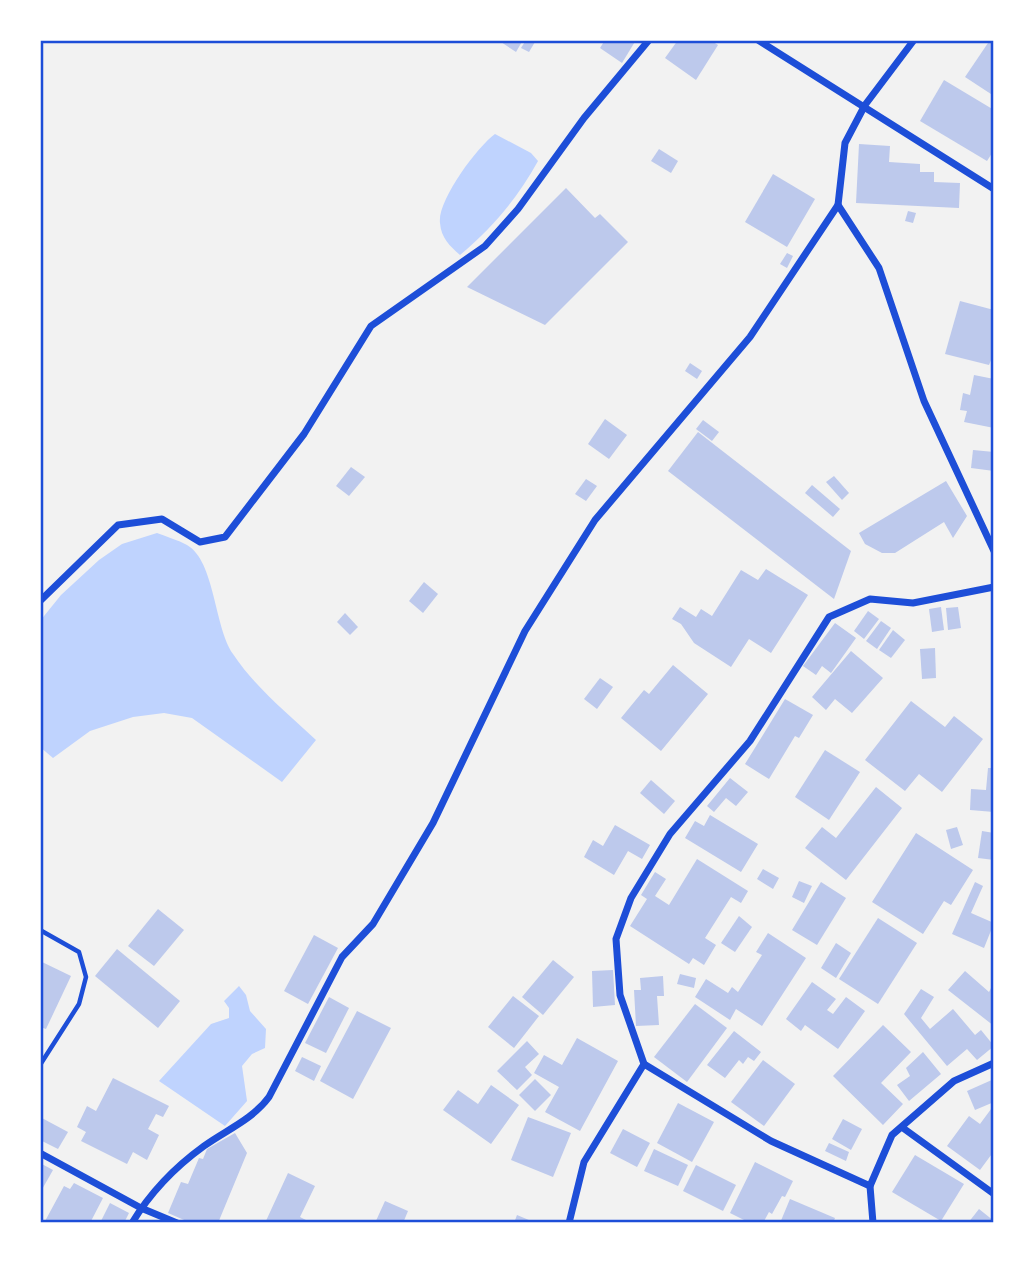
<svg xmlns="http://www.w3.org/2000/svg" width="1034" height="1263" font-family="'PT Sans',sans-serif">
<rect width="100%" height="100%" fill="#f2f2f2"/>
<g fill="#bfd3fe">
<path d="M495,134L531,153L538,161C517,199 493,227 460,255C450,246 441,238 440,223C437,201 477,147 495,134Z"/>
<path d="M157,533C167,537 178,540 187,545C215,561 214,626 233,654C255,687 287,713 316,740L282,782L192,718L164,713L133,717L90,731L53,758L40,747V621L61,595L99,560L122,544Z"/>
<path d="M239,986L246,995L250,1011L266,1029L265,1048L252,1054L242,1066L247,1101L225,1126L159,1081L211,1024L229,1018V1008L224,1001Z"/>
</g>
<g fill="#bdc9ec">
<path d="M498,40H523L516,52Z"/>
<path d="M526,40L535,42L529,52L521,48Z"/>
<path d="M605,40H636L622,63L600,48Z"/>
<path d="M678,40H710L718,45L696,80L665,58Z"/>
<path d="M990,40H994V96L965,77Z"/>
<path d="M944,80L994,110V150L987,161L920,121Z"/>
<path d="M859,144L890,146L889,162L920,164V172H934V182L960,183L959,208L856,203Z"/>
<path d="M659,149L678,161L671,173L651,161Z"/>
<path d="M773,174L815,199L787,247L745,222Z"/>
<path d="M566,188L595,218L600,214L628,242L545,325L467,287Z"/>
<path d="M908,211L916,213L913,223L905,221Z"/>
<path d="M787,253L793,256L787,268L780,264Z"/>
<path d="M960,301L994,310V353L989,365L945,354Z"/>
<path d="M690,363L702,371L697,379L685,371Z"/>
<path d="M974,375L994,379V428L964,422L967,411L960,410L963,393L970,395Z"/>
<path d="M605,419L627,435L609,459L588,444Z"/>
<path d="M703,420L719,432L712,441L696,429Z"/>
<path d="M698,432L851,551L834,599L668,471Z"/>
<path d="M973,450L994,452V471L971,468Z"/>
<path d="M351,467L365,477L349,496L336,486Z"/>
<path d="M834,476L849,493L842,500L826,482Z"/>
<path d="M586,479L597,486L586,501L575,494Z"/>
<path d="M946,481L967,516L953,538L944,522L895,553H882L865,544L859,533Z"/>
<path d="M812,485L840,509L833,517L805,493Z"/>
<path d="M766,569L808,595L771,653L749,639L731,667L694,643L681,624L672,619L680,607L696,617L701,609L712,616L741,570L758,580Z"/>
<path d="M424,582L438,594L423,613L409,601Z"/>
<path d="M941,607L944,630L932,632L929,609Z"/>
<path d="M958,607L961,628L948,630L946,608Z"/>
<path d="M868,611L879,619L864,639L854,631Z"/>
<path d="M345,613L358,627L350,635L337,622Z"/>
<path d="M881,621L891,628L877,649L866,641Z"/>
<path d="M835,623L856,638L831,673L822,666L816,675L803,666Z"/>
<path d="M893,630L905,640L891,658L879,650Z"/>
<path d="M935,648L936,678L922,679L920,649Z"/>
<path d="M851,651L883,678L852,713L835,699L826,710L812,697Z"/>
<path d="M673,665L708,694L661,751L621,718L644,690L649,694Z"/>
<path d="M600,678L613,687L597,709L584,699Z"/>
<path d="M785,699L813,715L799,738L795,736L769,779L745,764Z"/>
<path d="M911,701L945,727L954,716L983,739L942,792L919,774L905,791L865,760Z"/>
<path d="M825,750L860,772L829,820L795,797Z"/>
<path d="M988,768H994V812L970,810L971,789L986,790Z"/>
<path d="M730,778L748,792L736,806L726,798L714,812L707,806Z"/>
<path d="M651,780L675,801L664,814L640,793Z"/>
<path d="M876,787L902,808L846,880L805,848L822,827L836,838Z"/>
<path d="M710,815L758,844L741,872L685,838L695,821L704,826Z"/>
<path d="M615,825L650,845L642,859L628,851L614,875L584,857L593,840L603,846Z"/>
<path d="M957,827L963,845L951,849L946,830Z"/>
<path d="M982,831L994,833V860L978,858Z"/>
<path d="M916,833L973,870L951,905L944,901L923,934L872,902Z"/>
<path d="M697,859L748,891L741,903L731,897L705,938L716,945L704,965L693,958L689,964L630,926L647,899L641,895L655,872L666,879L655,896L669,905Z"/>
<path d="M763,869L779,878L773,889L757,879Z"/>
<path d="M799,881L812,886L804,903L792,897Z"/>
<path d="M821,882L846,898L817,945L792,930Z"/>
<path d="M975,882L983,886L971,913L994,923L984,948L952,934Z"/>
<path d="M158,909L184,930L154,966L128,946Z"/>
<path d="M739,916L752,927L735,952L721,943Z"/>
<path d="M878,918L917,943L878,1004L839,979Z"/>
<path d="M768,933L806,958L762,1026L736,1009L730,1020L695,997L706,979L728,993L732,987L738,992L762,955L756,952Z"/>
<path d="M314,935L338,948L308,1004L284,991Z"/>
<path d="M836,943L851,953L836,978L821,968Z"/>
<path d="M117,949L180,1001L158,1028L95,976Z"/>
<path d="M553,960L574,977L543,1015L522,997Z"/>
<path d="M40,961L71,976L46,1029L40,1027Z"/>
<path d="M613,970L615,1005L593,1007L592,971Z"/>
<path d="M965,971L989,992L994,982V1026L948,990Z"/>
<path d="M680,974L696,978L694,988L677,984Z"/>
<path d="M663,976L664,996H657L659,1025L636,1026L634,990H641L640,978Z"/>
<path d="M812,982L836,999L827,1010L833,1014L846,997L865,1011L838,1049L805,1025L801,1031L786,1019Z"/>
<path d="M921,989L934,997L921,1018L930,1029L953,1009L975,1035L981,1030L994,1046L977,1060L967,1049L947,1066L904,1014Z"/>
<path d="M513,996L539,1016L514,1048L488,1027Z"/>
<path d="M329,997L349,1008L326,1053L305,1043Z"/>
<path d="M695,1004L727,1028L687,1082L654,1057Z"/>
<path d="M357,1011L391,1028L353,1099L320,1081Z"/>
<path d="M883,1025L911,1052L881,1083L903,1104L883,1125L833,1076Z"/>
<path d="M734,1031L761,1052L754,1061L748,1057L743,1064L739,1060L725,1078L707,1065Z"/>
<path d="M577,1038L618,1061L580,1131L545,1112L559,1087L534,1073L544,1055L562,1065Z"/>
<path d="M527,1041L539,1054L525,1067L532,1075L517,1090L497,1071Z"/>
<path d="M923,1052L941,1074L909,1101L897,1085L910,1076L906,1068Z"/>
<path d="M302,1057L321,1066L314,1081L295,1071Z"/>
<path d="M763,1060L795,1084L764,1126L731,1102Z"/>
<path d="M113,1078L169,1106L163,1117L156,1114L148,1129L159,1135L147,1160L133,1152L127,1164L81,1141L86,1132L77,1127L87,1106L96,1111Z"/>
<path d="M535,1079L551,1095L535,1111L519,1095Z"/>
<path d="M994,1079V1102L975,1110L967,1091Z"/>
<path d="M491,1085L519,1105L491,1144L443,1110L458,1090L478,1104Z"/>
<path d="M678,1103L714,1122L692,1162L657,1143Z"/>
<path d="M994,1105V1151L980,1170L947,1146L969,1116L980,1124Z"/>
<path d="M40,1117L68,1132L58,1149L40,1140Z"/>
<path d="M528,1117L571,1133L553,1177L511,1160Z"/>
<path d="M843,1119L862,1129L851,1150L832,1139Z"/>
<path d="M623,1129L650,1143L637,1167L610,1153Z"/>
<path d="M235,1133L247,1153L218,1223H191L168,1213L181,1182L188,1184L199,1158L203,1159L207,1149Z"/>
<path d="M829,1143L849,1152L846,1161L825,1151Z"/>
<path d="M654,1149L688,1165L678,1186L644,1171Z"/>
<path d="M915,1155L964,1184L941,1221L892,1192Z"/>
<path d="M755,1162L793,1181L785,1197L782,1196L772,1214L769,1212L763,1223H750L730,1213Z"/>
<path d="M40,1163L53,1170L40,1193Z"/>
<path d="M696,1165L736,1185L723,1211L683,1191Z"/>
<path d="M288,1173L315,1186L300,1217L312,1223H265Z"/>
<path d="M74,1183L103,1198L90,1223H44L64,1186L70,1189Z"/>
<path d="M790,1199L835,1218L833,1223H780Z"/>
<path d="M385,1201L408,1211L403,1223H375Z"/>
<path d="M110,1203L129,1213L124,1223H100Z"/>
<path d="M979,1209L994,1221V1223H968Z"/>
<path d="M517,1215L536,1223H514Z"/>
</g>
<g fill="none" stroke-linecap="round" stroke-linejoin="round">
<path stroke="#1d4ed8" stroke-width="4.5" d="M40,930L79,952L86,977L79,1004L40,1065"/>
<g stroke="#1d4ed8" stroke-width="7">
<path d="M758,40L994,189"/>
<path d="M914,40L865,105L845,143L838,205L879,268L924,401L994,551"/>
<path d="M40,601L118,525L162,519L200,542L225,537L304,434L371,326L485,246L518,209L584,118L649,40"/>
<path d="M903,1128L994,1194"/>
<path d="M40,1153L141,1208L177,1223"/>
<path d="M870,1186L771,1141L644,1064L620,995L616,939L631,898L670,834L750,741L829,617L870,599L913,603L994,587"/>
<path d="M132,1223C150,1193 175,1167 204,1146C226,1130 252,1120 269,1097L342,957L373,924L433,823L525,631L595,520L750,337L838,205"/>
<path d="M569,1223L584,1162L644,1064"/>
<path d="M873,1223L870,1186L892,1135L954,1081L994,1063"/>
</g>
</g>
<rect width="1034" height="1263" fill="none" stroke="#ffffff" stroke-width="84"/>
<rect x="42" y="42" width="950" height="1179" fill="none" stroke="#1d4ed8" stroke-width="2.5"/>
</svg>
